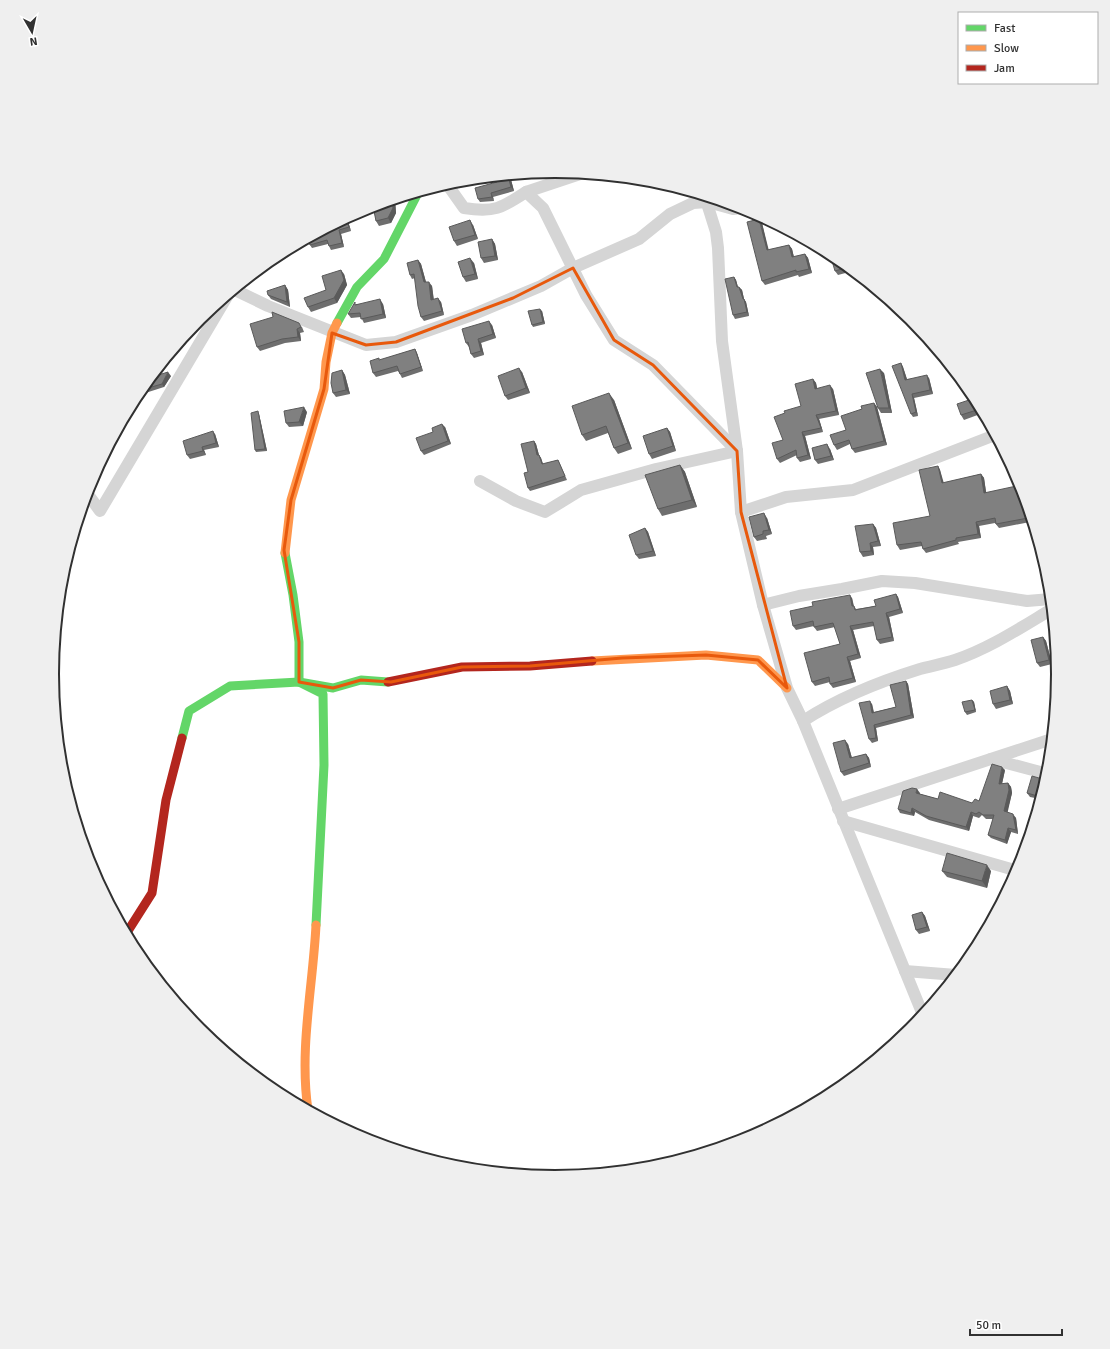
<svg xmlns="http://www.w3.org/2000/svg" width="1110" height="1349" font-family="Signika,sans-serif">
<rect width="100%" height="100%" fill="#fff"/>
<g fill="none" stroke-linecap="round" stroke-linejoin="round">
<g stroke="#d5d5d5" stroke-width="12">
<path d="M447,184L464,208C494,213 502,208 526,192L543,208L586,295L614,340L653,365L737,451"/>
<path d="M526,192L580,174"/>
<path d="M705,197L716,232L718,248L722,341L737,451L741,512L763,605L787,688L803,721L923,1015"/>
<path d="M235,290L268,306L366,345L396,342L472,315L541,286L573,268L639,239L670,214L693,203L708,202L733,209L741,208"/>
<path d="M480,481L516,501L545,512L581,490L656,469L737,451"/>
<path d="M87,493L100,511L228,295"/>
<path d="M741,512L786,497L853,490L995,435"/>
<path d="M763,605L799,596L842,589L882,581L915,583L1027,601L1051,599"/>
<path d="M803,721C840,697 878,682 920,669C931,666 943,664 955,660C990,648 1020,628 1052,609"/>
<path d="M991,759L1048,774"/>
<path d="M838,809L1052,739"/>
<path d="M843,821L1018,871"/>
<path d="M905,971L956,975"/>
</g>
<g stroke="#63d668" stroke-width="9">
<path d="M337,323L357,287L384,259L418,193"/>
<path d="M285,553L293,595L299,642V682L323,694L324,765L316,925"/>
<path d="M182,738L189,711L230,686L299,682L333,688L361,680L388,682"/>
</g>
<g stroke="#ff974d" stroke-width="9">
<path d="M285,553L291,500L324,389L326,362L332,333L337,323"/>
<path d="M592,661L706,655L758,660L787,688"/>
<path d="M308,1110C299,1049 313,986 316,925"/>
</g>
<g stroke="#b3261e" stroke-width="9">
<path d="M388,682L462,667L530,666L592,661"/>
<path d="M126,934L152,893L166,800L182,738"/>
</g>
</g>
<g fill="#6e6e6e">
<path d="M510,176L514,191L493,197L494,201L480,202L478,199L497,182Z"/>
<path d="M395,200L396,213L391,223L379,226L376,221L373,206Z"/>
<path d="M347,218L351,231L341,234L344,247L331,250L328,244L312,248L310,245L308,239Z"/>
<path d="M762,223L768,250L789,245L792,249L794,257L805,254L808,258L812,273L799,277L798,275L765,285L762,281Z"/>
<path d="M473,225L478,239L457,246L454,241Z"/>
<path d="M492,239L495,244L498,260L484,263L481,258Z"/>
<path d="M835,256L853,271L838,275L835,271Z"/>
<path d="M418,260L421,264L426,282L432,286L434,300L441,302L444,315L424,321L421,317L415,278L412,279L410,275Z"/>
<path d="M474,263L478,279L466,282L463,277Z"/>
<path d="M344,274L347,285L337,303L311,312L308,307L326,290Z"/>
<path d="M734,277L736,280L738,287H739L742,290L744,299L746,302L749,316L735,319L733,315Z"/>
<path d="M285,285L288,290L290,307L271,299L268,295Z"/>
<path d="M356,304H383L386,318L364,323L361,317L351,318L348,314Z"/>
<path d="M542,311L545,324L533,327L532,325Z"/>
<path d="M273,317L302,327L304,332L300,333L301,341L285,343L260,351L257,347Z"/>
<path d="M492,325L496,338L481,343L484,355L474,358L471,354L469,347L466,343Z"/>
<path d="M191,330L192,333L186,335Z"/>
<path d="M415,349L417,353L423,371L402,378L400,374L398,371L376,377L373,373L380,360Z"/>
<path d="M940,355L949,366L946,367L942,362Z"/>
<path d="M901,363L903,367L907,379L929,378L933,394L914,398L918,416L913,417L911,414Z"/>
<path d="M342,370L345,375L350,394L336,397L333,393Z"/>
<path d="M522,372L530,393L508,400L505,396Z"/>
<path d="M884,373L892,413H881L878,408Z"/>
<path d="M171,376L164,387L136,396L152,377Z"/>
<path d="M813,379L816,383L817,388L833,389L839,415L819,419L823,432L805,436L811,459L800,462L797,458V455L780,463L777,459L783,440L801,406Z"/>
<path d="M975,398L983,413L964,420L961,415Z"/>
<path d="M614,400L632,449L618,454L614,448L608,433L586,441L582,435Z"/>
<path d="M874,403L877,407L887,445L855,453L852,449L850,444L837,450L834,445L846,430L862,409Z"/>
<path d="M307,412L303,426L289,427L286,423Z"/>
<path d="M259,414L267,451L256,452L255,450Z"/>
<path d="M445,427L451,444L424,455L421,451Z"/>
<path d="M667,428L670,432L676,451L652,459L649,454Z"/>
<path d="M215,434L219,447L204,450L206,455L190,459L187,455Z"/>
<path d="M534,441L536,444L539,455L541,458L543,464L558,460L560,464L567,480L530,491L528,488V472Z"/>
<path d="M830,449L834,460L818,464L815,460Z"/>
<path d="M680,465L685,472L697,507L662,516L658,509Z"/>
<path d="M938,466L940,470L943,483L981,474L984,478L986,493L1021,485L1028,510L1030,522L999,528L995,523L979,526L981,538L958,542L959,544L926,553L923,549L922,546L900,550L897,545L930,516Z"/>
<path d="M767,518L772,534L766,536L767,539L757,541L754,537Z"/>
<path d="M873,524L876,528L881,546L873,547L874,555L863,557L860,552Z"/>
<path d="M645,528L648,532L656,556L639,559L636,555Z"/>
<path d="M896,594L898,597L903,613L889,617L894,641L880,644L877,640L874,626L853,630L861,658L850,661L856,682L833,688L830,684V682L815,686L812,682L840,644L835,627L817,631L814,627V626L796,630L793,626L852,598L854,606L856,609L876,606Z"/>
<path d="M1043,637L1046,641L1052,664L1040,667L1037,663Z"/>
<path d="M906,681L908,684L914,718L876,728L878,741L872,743L869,739L872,704L874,712L896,707Z"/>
<path d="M1007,686L1010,691L1013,704L996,709L993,704Z"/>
<path d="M972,700L974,702L976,712L967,715L965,712Z"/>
<path d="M848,744L852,758L866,754L869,758L871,767L844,776L841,772Z"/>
<path d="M1005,770L1002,784L1008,783L1011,787L1012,793L1007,812L1016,818L1018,834L1011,832L1007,844L991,838L988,835L993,819H986L982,815L979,818L973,816L969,831L929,820L915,812L914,816L900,813L898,809L920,793V794L938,799L972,803L979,801Z"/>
<path d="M1046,780L1031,830L1029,829L1027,826L1034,817L1040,799L1030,797L1027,793Z"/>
<path d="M942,871H991L987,888L947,877Z"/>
<path d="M922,912L925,916L930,931L919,934L916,930Z"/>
</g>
<g fill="#5a5a5a">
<path d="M508,176H510L514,191L511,187Z"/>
<path d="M491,193L493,197L494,201L492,197Z"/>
<path d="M395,200L396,213L391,223L388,218L392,201Z"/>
<path d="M347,218L351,231L349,227L346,219Z"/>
<path d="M759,219L762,223L770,255L767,250Z"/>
<path d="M470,220L473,225L478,239L475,235Z"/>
<path d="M339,230L341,234L344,247L342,243Z"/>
<path d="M492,239L495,244L498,260L495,256Z"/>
<path d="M789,245L792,249L795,262L792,257Z"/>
<path d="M805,254L808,258L812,273L809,269Z"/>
<path d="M470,258L474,263L478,279L475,274Z"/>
<path d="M418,260L421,264L427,286L424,282Z"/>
<path d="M341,270L344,274L347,285L337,303L334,298Z"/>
<path d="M734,277L736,280L739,291L737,287Z"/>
<path d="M429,282L432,286L434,304L431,300Z"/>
<path d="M285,285L288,290L290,307L287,302Z"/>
<path d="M739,287L742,290L745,303L743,299Z"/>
<path d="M438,298L441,302L444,315L442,311Z"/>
<path d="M380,299L383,304L386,318L383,314Z"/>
<path d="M744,299L746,302L749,316L747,312Z"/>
<path d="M540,309L542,311L545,324L543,322Z"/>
<path d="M489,321L492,325L496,338L493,334Z"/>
<path d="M297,329L300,333L301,341L298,337Z"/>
<path d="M478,339L481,343L484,355L481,351Z"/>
<path d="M415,349L417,353L423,371L421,367Z"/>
<path d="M901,363L903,367L908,383L905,380Z"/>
<path d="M519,368L522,372L530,393L526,388Z"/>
<path d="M880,369L884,373L892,413L889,408Z"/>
<path d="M342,370L345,375L350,394L346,390Z"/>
<path d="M168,372L171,376L164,387L162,384Z"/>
<path d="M927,375L929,378L933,394L930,390Z"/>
<path d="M813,379L816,383L818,393L815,389Z"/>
<path d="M830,385L833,389L839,415L836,411Z"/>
<path d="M609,393L614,400L632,449L628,443Z"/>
<path d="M912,394L914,398L918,416L916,412Z"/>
<path d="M874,403L877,407L887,445L884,441Z"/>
<path d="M304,407L307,412L303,426L299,422Z"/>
<path d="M258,411L259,414L267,451L265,449Z"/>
<path d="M816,415L819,419L823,432L821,428Z"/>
<path d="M442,424L445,427L451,444L448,441Z"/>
<path d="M667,428L670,432L676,451L673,446Z"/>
<path d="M213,431L215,434L219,447L216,443Z"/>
<path d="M802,432L805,436L811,459L808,455Z"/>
<path d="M534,441L536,444L540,459L537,455Z"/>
<path d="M827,444L830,449L834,460L831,456Z"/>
<path d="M202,447L204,450L206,455L203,451Z"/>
<path d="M539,455L541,458L544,467L542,464Z"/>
<path d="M680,465L685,472L697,507L692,500Z"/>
<path d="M938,466L940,470L945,487L942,483Z"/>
<path d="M981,474L984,478L987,498L984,493Z"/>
<path d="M1023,492L1028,510L1030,522L1028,518Z"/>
<path d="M764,513L767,518L772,534L769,530Z"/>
<path d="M976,522L979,526L981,538L978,534Z"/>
<path d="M873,524L876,528L881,546L878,541Z"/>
<path d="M645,528L648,532L656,556L653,551Z"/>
<path d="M870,543L873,547L874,555L871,551Z"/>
<path d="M896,594L898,597L903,613L900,609Z"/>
<path d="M850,595L852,598L854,610L852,606Z"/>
<path d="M886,613L889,617L894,641L892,637Z"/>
<path d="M850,626L853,630L861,658L858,654Z"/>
<path d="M1043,637L1046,641L1052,664L1049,660Z"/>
<path d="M847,657L850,661L856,682L853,678Z"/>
<path d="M906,681L908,684L914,718L911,715Z"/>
<path d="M1007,686L1010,691L1013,704L1010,700Z"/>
<path d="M972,700L974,702L976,712L975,710Z"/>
<path d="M870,701L872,704L874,716L872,713Z"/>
<path d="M874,725L876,728L878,741L876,738Z"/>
<path d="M845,740L848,744L853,762L850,758Z"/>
<path d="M866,754L869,758L871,767L869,763Z"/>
<path d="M1002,767L1005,770L1001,788L999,784Z"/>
<path d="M1008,783L1011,787L1012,793L1007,815L1004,811Z"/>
<path d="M917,789L920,793L919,797L916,793Z"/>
<path d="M912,808L915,812L914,816L911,813Z"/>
<path d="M971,812L973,816L969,831L966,827Z"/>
<path d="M1013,814L1016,818L1018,834L1016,830Z"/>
<path d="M1008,828L1011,832L1007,844L1005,840Z"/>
<path d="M987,865L991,871L987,888L982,881Z"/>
<path d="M922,912L925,916L930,931L927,927Z"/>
</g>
<g fill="#808080" stroke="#5a5a5a">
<path d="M508,176L511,187L491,193L492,197L478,199L475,188L497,182L496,177Z"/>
<path d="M392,201L393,208L388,218L376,221L373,206Z"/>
<path d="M346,219L349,227L339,230L342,243L329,246L327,240L310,245L308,239Z"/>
<path d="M759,219L767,250L789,245L792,257L805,254L809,269L796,272V270L762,281L747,222Z"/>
<path d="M470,220L475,235L454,241L449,227Z"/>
<path d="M492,239L495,256L481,258L478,242Z"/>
<path d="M830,254L835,256L848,267L835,271Z"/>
<path d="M470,258L475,274L463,277L458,262Z"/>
<path d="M418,260L424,282H429L431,300L438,298L442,311L421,317L418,306L414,274L410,275L407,263Z"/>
<path d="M341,270L344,280L334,298L308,307L304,298L326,290L322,276Z"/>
<path d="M734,277L737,287H739L743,299H744L747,312L733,315L725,279Z"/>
<path d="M285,285L287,302L268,295L267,291Z"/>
<path d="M380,299L383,314L361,319L360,313L348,314L355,302V305Z"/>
<path d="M540,309L543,322L532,325L528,311Z"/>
<path d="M272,312L299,323L301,327L297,329L298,337L282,339L257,347L250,324L273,317Z"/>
<path d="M489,321L493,334L478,339L481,351L471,354L468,342L466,343L462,329Z"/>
<path d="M415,349L421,367L400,374L397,366L373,373L370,361L379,358V360Z"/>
<path d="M940,355L945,361L942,362Z"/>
<path d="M901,363L905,380L927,375L930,390L912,394L916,412L911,414L892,366Z"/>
<path d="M519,368L526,388L505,396L498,376Z"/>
<path d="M880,369L889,408H878L866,373Z"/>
<path d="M342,370L346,390L333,393L331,383L332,373Z"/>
<path d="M168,372L162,384L141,390L152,377Z"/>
<path d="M813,379L815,389L830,385L836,411L816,415L821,428L802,432L808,455L797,458L796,450L777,459L772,443L783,440L774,417L785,413L784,411L801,406L795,384Z"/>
<path d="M609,393L628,443L614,448L606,426L582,435L572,406Z"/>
<path d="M975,398L980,409L961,415L957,404Z"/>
<path d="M874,403L884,441L852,449L849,440L834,445L830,435L846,430L841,416L862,409L861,406Z"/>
<path d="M304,407L299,422L286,423L284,411Z"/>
<path d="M258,411L265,449L255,450L251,413Z"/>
<path d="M442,424L448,441L421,451L416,438L433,432L432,428Z"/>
<path d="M667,428L673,446L649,454L643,436Z"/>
<path d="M213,431L216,443L202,447L203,451L187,455L183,441Z"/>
<path d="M534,441L537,455H539L542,464L558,460L565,476L528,488L524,473L528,472L521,444Z"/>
<path d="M827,444L831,456L815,460L812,448Z"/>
<path d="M680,465L692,500L658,509L645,475Z"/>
<path d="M938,466L942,483L981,474L984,493L1021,485L1023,492L1028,518L996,524L995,518L976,522L978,534L956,538V540L923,549L921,542L897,545L893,523L930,516L919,470Z"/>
<path d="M764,513L769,530L763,531V534L754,537L749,517Z"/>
<path d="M873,524L878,541L870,543L871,551L860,552L855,526Z"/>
<path d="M645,528L653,551L636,555L629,535Z"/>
<path d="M896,594L900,609L886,613L892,637L877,640L873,622L850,626L858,654L847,657L853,678L830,684L829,677L812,682L804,653L840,644L833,623L814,627L813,621L793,626L790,611L813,606L812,602L850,595L852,606H854L855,610L876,606L874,600Z"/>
<path d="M1043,637L1049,660L1037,663L1031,640Z"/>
<path d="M906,681L911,715L874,725L876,738L869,739L859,703L870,701L872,713L896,707L890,685Z"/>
<path d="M1007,686L1010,700L993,704L990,691Z"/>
<path d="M972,700L975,710L965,712L962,702Z"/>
<path d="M845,740L850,758L866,754L869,763L841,772L833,743Z"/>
<path d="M992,764L1002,767L999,784L1008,783L1009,790L1004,811L1013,814L1016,830L1008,828L1005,840L988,835L994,815H983L979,812L976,814L971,812L966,827L926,816L912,808L911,813L898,809L903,791L912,788L917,789L916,793L938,799L940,792L972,803L975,799L979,801Z"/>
<path d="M1032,776L1046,780L1041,797L1027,793Z"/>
<path d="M1041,797L1032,828L1027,826L1031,816L1034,817Z"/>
<path d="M947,853L987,865L982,881L942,871Z"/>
<path d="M922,912L927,927L916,930L912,915Z"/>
</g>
<path fill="none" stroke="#e8590c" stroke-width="3" stroke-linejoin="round" d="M573,268L614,340L653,365L737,451L741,512L787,688L758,660L706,655L622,658L530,666L462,667L391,682L361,680L333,688L299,682V642L284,550L291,500L324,389L332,333L366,345L396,342L513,298Z"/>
<path d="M0 0H1110V1349H0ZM59 674a496 496 0 1 1 992 0a496 496 0 1 1-992 0Z" fill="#efefef" fill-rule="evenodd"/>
<path fill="none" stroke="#313131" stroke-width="2" d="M59 674a496 496 0 1 1 992 0a496 496 0 1 1-992 0Z"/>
<rect x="958" y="12" width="140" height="72" fill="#ffffff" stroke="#adadad"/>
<rect x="966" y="25" width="20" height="6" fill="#63d668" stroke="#adadad"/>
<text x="994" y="32" font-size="12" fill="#313131">Fast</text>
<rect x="966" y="45" width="20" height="6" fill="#ff974d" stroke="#adadad"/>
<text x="994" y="52" font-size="12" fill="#313131">Slow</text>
<rect x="966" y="65" width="20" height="6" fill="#b3261e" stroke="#adadad"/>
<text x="994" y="72" font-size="12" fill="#313131">Jam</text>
<g transform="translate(32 32) rotate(171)" stroke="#ffffff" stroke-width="3" paint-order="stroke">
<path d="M0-3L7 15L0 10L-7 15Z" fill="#313131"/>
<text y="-6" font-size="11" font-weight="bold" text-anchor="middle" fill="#313131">N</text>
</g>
<path d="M970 1329v6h92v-6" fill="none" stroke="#313131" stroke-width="2"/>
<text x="976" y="1329" font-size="12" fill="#313131" stroke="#ffffff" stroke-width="3" paint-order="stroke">50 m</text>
</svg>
